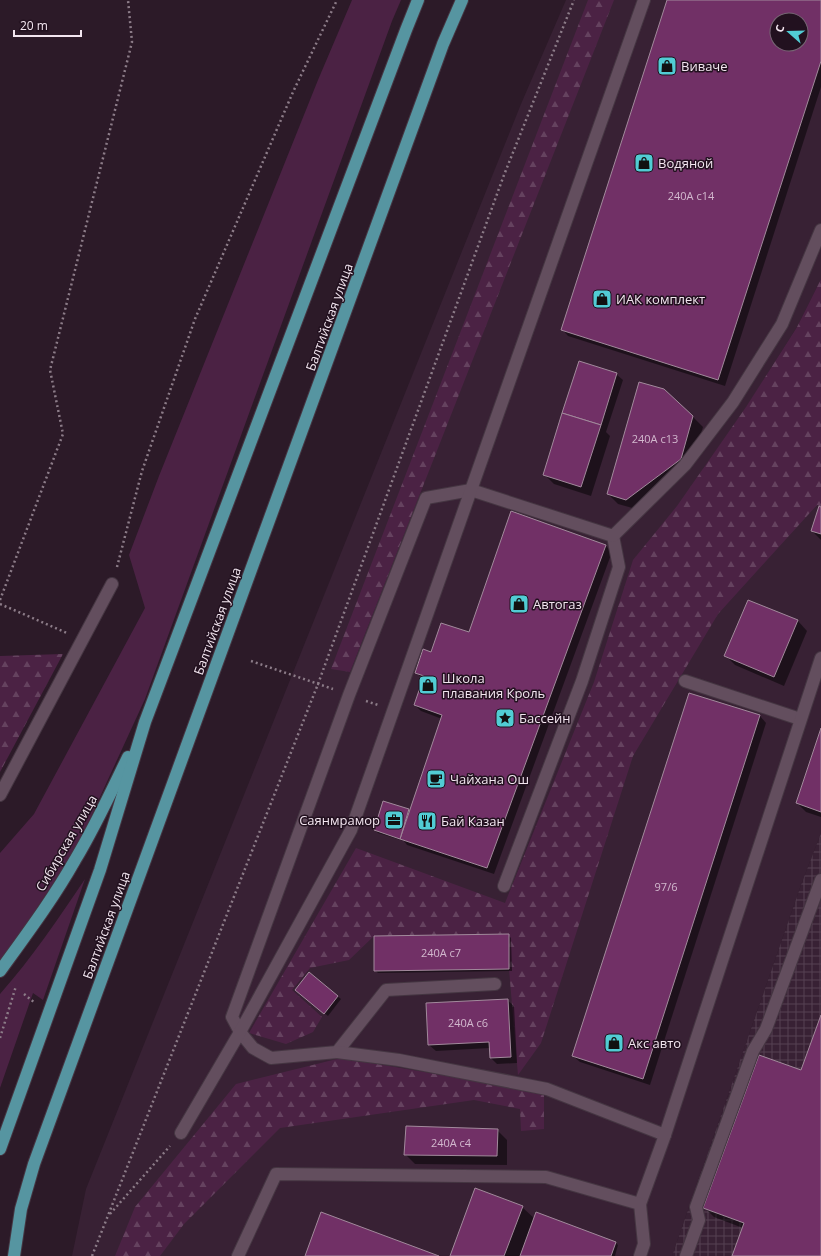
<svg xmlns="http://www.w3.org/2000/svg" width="821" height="1256" font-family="'Open Sans',sans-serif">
<defs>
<pattern id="industrial-grid" width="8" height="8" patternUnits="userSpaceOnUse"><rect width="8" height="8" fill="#382134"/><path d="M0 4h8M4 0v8" fill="none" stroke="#554152"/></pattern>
<pattern id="forest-firs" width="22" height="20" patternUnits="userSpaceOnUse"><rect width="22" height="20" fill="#4b2244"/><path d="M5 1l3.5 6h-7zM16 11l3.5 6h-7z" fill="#65425f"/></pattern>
</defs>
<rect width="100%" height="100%" fill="#2c1a28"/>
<path fill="#382134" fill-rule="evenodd" d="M566,0H821V279L797,327L746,408L703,469L821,507V833L801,885L672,1256H72L86,1189L521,104ZM777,20H801V44H777Z"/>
<path fill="url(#industrial-grid)" d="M821,833V1256H672L801,885Z"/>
<g fill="#4b2244">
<path d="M352,0H401L392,21L145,699L77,847L0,964V853L34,814L145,608L129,555L159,476L318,80Z"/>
<path d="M85,879L43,1000L33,993L0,1088V994C32,958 58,919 85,879Z"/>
</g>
<g fill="url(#forest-firs)">
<path d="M588,0H614L350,672L331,669Z"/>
<path d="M821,279V507L817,505L718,614L633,756L541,1043L518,1075L509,969L508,934L374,936L349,960L310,968L292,990L322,1017L313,1032L286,1044L249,1033L356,848L505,903L594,682L633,560L677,506L746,407L797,327Z"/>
<path d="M63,654L0,772V656Z"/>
<path d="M341,1058L544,1092V1129L521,1131L520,1109L474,1100L280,1128L184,1224L160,1256H115L135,1207L236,1084Z"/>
</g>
<g fill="#0007" fill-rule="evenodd">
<path d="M668,0H821V87L725,386L568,336L562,329ZM777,20H801V44H777Z"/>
<path d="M616,374L623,380L606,432L610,436L591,496L554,484L544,474Z"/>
<path d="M693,417L703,427L690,469L636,509L618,504L608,494Z"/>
<path d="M821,508V540L812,531Z"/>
<path d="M606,546L612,552L494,874L407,845L404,841L378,833L375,830L409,810L410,811L442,719L421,711L415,705L424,679L416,673L431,653L470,634Z"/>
<path d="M749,601L798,621L807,631L784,686L735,665L726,656Z"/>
<path d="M690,694L760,716L766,723L650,1085L580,1062L573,1056Z"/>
<path d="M821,731V817L806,812L797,803Z"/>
<path d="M508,935L511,938L512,971L378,973L375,970Z"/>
<path d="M309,974L341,999L328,1016L299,993Z"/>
<path d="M507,1000L514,1006L517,1063L497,1064L491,1058L490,1048L436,1051L429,1045Z"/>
<path d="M821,1018V1256H733L743,1228L714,1217L705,1208L801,1071Z"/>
<path d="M497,1130L507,1140V1165L415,1164L405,1154Z"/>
<path d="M522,1207L535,1219L615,1242L618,1245L615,1256H451Z"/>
</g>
<g fill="#713066" stroke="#a28a9c" fill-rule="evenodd">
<path d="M667,0H821V61L718,380L561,330ZM777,20H801V44H777Z"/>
<path d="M579,361L617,373L601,425L562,413Z"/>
<path d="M639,382L664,389L693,416L681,459L626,500L607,494Z"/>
<path d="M562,413L601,425L581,487L543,475Z"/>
<path d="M819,506L821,507V534L811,531Z"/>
<path d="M511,511L606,545L487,868L400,839L442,715L414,705L424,676L415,673L423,649L431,652L441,623L469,632Z"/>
<path d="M748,600L798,620L774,677L724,656Z"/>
<path d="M689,693L760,715L643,1079L572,1056Z"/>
<path d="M821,728V812L796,803Z"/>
<path d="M383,801L409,809L400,839L374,830Z"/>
<path d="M509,934V969L374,971V936Z"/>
<path d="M309,972L338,996L324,1014L295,990Z"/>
<path d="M508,999L511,1057L490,1058L489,1042L428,1045L426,1003Z"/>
<path d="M821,1015V1256H732L744,1223L703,1208L759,1055L801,1070Z"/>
<path d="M406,1126L498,1129L497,1156L404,1155Z"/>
<path d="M475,1188L523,1206L504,1256H450Z"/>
<path d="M321,1212L439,1256H305Z"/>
<path d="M536,1212L616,1242L611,1256H520Z"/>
</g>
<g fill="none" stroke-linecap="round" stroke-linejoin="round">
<defs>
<g id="minor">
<path d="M685,681L800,719"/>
<path d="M0,795L112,584"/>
<path d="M504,886L582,681L619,567L613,536"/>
<path d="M495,984L386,990L337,1052L271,1058L253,1048L240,1032L232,1017L349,695L426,498L471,490L613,536L685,465L733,402L782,324L821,230"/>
<path d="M337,1052L399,1060L547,1089L665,1135"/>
<path d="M181,1133L240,1032L351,830L644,0"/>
<path d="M640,1204L665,1135L821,658"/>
<path d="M238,1256L276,1174L546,1177L640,1204L644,1244L640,1256"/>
<path d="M686,1256L699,1220L696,1207L753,1051L766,1029L821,880"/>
</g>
<g id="major">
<path d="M0,971C26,935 53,899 75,860C95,827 111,792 128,757"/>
<path d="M0,1149L100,870L145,722L406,30L418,0"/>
<path d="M14,1256L21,1209L34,1164L443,44L462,0"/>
</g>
</defs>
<use href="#minor" stroke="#453642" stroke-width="14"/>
<use href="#major" stroke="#453642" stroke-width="14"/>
<g stroke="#8c7c88" stroke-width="2.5" stroke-dasharray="2 3" stroke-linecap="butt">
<path d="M117,567L142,471L195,319L293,92L337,0"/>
<path d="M0,600L63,434L50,370L132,42L128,0"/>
<path d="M0,604L67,633"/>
<path d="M251,661L333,689"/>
<path d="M366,701L378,705"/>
<path d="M24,994L35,1003"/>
<path d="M0,1038L16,986"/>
<path d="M110,1214L170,1146"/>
<path d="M92,1256L318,684L504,175L574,0"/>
</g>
<use href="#minor" stroke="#634e5e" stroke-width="12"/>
<use href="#major" stroke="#5695a1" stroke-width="12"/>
</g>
<defs>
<symbol id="shop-square" viewBox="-11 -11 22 22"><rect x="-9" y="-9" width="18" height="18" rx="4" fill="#51ccd4" stroke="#22111f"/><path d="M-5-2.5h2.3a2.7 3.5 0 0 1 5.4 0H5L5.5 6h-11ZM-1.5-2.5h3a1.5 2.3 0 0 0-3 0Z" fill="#111"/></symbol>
<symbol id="sight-square" viewBox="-11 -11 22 22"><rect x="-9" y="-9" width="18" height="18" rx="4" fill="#51ccd4" stroke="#22111f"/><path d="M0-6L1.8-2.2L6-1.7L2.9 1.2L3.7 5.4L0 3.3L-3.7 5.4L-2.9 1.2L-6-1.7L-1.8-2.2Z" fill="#111"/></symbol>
<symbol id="cafe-square" viewBox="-11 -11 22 22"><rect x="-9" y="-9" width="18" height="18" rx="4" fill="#51ccd4" stroke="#22111f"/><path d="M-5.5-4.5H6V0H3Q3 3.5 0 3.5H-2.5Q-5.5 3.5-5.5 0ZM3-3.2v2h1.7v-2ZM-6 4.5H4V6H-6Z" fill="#111"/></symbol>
<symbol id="office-square" viewBox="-11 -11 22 22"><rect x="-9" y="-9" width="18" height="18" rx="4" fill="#51ccd4" stroke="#22111f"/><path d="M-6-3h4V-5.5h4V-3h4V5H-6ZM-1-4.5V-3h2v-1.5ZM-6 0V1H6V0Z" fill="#111"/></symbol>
<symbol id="restaurant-square" viewBox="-11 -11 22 22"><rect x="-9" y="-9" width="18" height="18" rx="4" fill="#51ccd4" stroke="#22111f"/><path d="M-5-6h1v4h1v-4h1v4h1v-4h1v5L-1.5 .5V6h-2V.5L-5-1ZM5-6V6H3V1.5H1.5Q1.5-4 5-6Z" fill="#111"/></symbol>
</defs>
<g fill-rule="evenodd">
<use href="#shop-square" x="656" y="55" width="22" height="22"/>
<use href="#shop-square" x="633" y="152" width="22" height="22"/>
<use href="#shop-square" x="591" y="288" width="22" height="22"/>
<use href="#shop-square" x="508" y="593" width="22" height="22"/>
<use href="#shop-square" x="417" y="674" width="22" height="22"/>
<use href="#sight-square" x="494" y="707" width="22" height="22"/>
<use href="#cafe-square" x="425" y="768" width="22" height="22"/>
<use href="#office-square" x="383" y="809" width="22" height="22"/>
<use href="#restaurant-square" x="416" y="810" width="22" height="22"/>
<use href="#shop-square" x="603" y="1032" width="22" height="22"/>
</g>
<g text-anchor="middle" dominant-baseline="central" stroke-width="3" stroke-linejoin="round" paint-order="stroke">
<g font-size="11" fill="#d2b8ce">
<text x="691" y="195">240А с14</text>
<text x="655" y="438">240А с13</text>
<text x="666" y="886">97/6</text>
<text x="441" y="952">240А с7</text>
<text x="468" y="1022">240А с6</text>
<text x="451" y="1142">240А с4</text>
</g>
<g font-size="13" fill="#f3e6f0" stroke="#22111f" text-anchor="start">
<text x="681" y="66">Виваче</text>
<text x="658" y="163">Водяной</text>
<text x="616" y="299">ИАК комплект</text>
<text x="533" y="604">Автогаз</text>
<text x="442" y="678">Школа<tspan x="442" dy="15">плавания Кроль</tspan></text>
<text x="519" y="718">Бассейн</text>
<text x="450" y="779">Чайхана Ош</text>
<text x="380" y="820" text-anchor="end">Саянмрамор</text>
<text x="441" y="821">Бай Казан</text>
<text x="628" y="1043">Акс авто</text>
</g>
<g font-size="13" fill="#f3e6f0" stroke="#22111f">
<text transform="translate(329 317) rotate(-70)">Балтийская улица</text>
<text transform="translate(217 621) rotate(-70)">Балтийская улица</text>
<text transform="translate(66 843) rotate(-60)">Сибирская улица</text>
<text transform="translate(106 925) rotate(-70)">Балтийская улица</text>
</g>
</g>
<g transform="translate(789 32) rotate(290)"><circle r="19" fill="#22111f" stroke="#766673"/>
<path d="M0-3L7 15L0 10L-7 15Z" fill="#51ccd4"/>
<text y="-6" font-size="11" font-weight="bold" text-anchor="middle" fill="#f3e6f0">С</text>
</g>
<path d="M14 30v6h67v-6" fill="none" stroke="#f3e6f0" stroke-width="2"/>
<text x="20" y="30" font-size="12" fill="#f3e6f0" stroke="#22111f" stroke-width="3" paint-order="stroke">20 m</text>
</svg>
